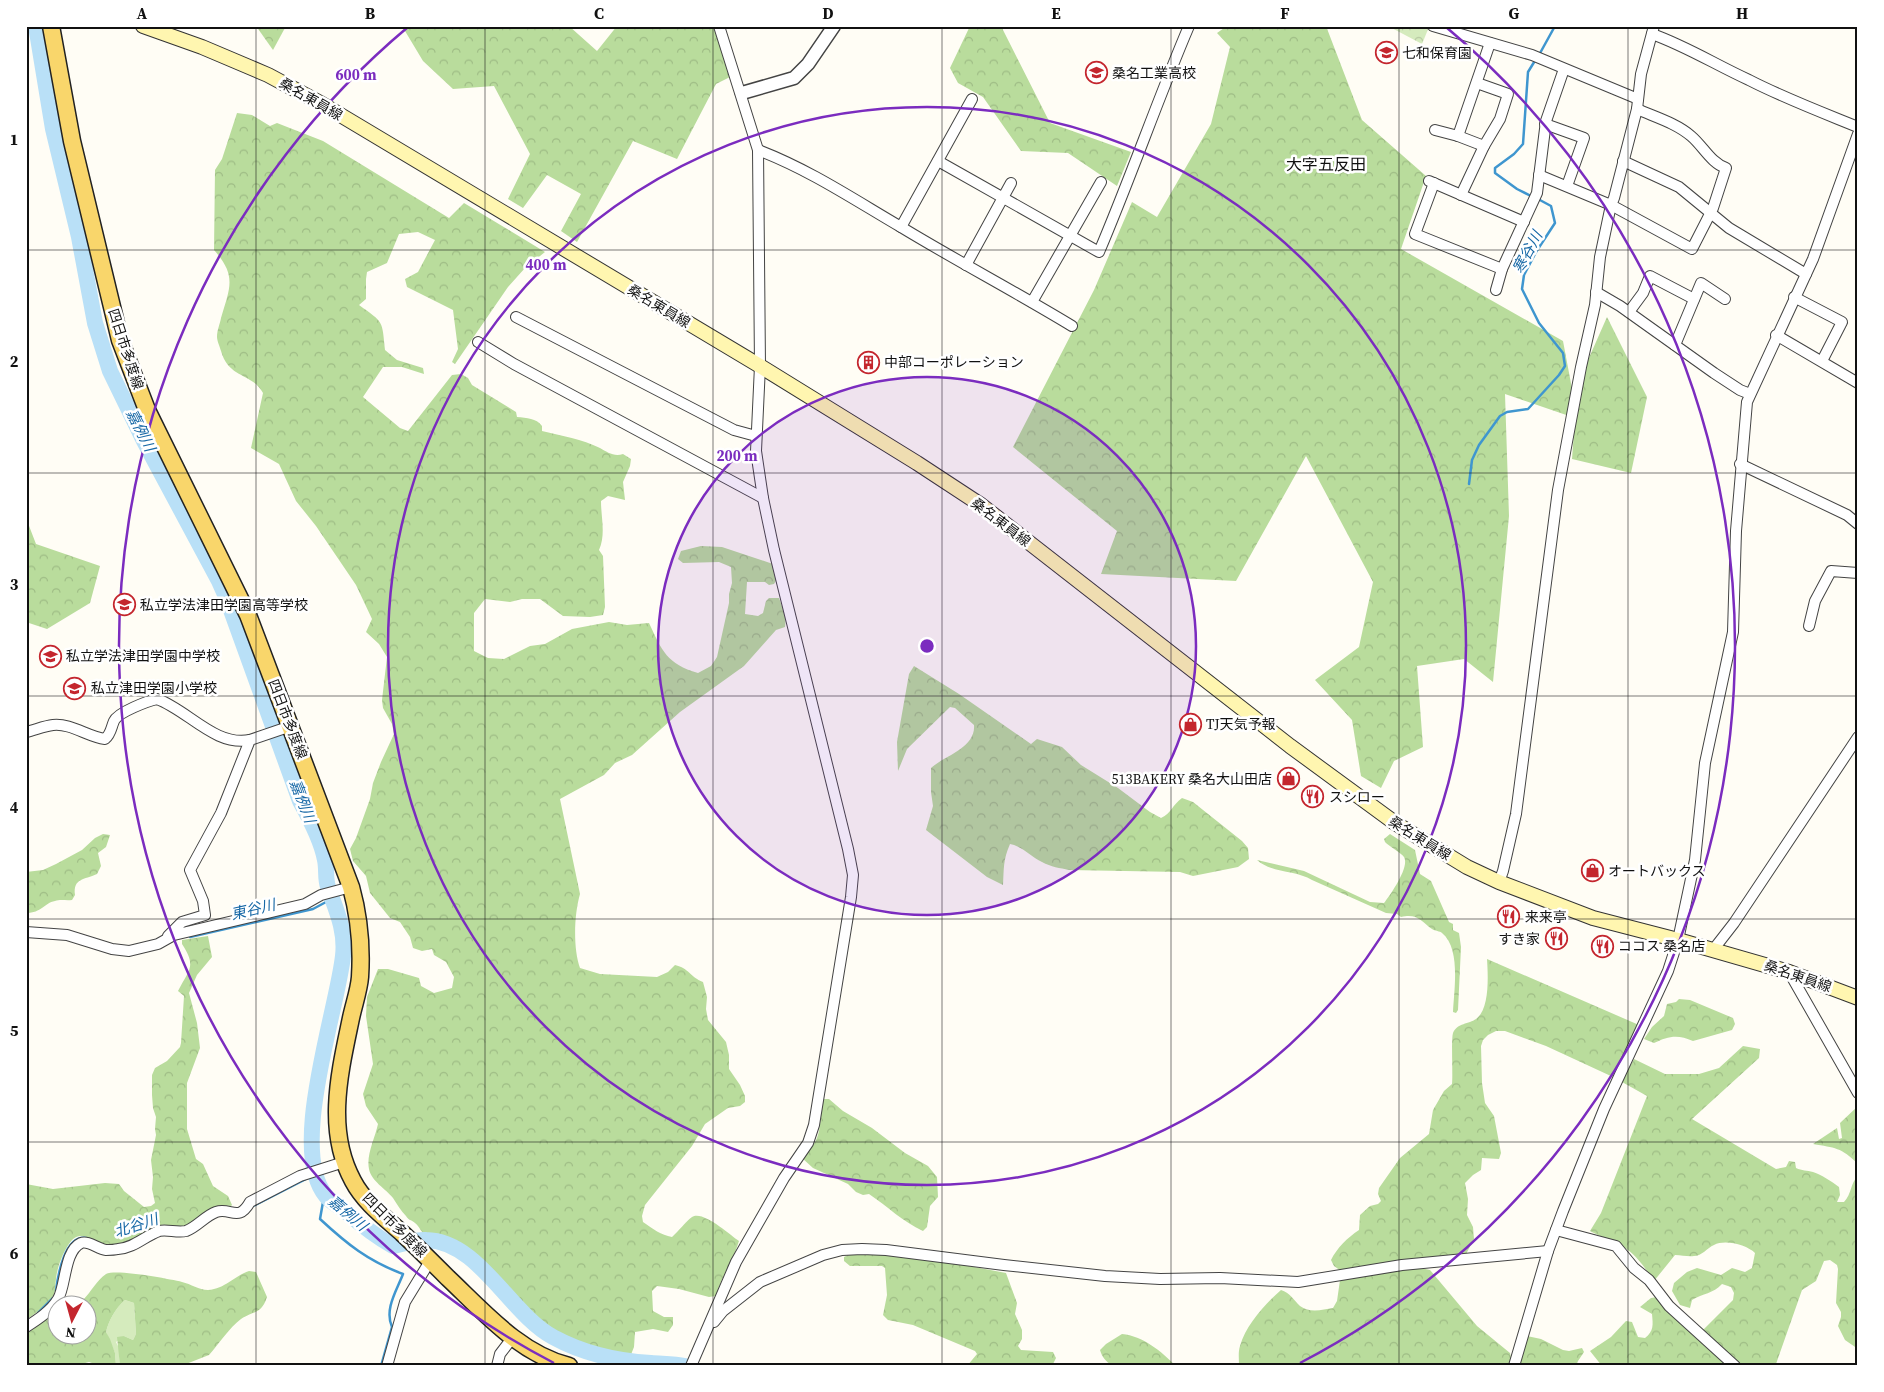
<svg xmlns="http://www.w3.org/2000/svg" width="1884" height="1392" font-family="'Source Serif 4','Noto Sans JP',serif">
<defs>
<pattern id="forest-crowns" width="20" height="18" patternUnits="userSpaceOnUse" patternTransform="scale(1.25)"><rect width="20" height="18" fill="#b9dc9c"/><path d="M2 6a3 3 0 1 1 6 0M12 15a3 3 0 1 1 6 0" fill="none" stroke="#9ebc85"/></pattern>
<pattern id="park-crowns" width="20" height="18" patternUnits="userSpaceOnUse" patternTransform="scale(1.25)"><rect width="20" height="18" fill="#d5ebbd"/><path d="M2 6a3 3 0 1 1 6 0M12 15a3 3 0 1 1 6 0" fill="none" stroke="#b6c8a1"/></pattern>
</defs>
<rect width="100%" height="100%" fill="#fffdf5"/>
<path fill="#d5ebbd" d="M125,1300L134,1303L136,1334L133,1340L124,1336L116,1342L119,1348L120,1366H116L115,1353L106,1332C109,1320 115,1309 125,1300Z"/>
<g fill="url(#forest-crowns)">
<path d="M256,26H286L273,50Z"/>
<path d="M402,26H569L597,51L617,26H713L730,77L716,84L677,159L633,141L577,242L561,231L581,194L547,175L523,208L508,199L530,154L494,86L453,89L423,61Z"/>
<path d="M970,26H1001L1050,123L1131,152L1117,186L1068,153L1021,151L983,97L958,83L950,68Z"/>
<path d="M1227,26H1326L1362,120L1426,176L1401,249L1563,341L1573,394L1607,317L1647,397L1631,473L1572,459L1575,418L1505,394L1509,516L1493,682L1464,659L1417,666L1423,747L1394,761L1381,788L1361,776L1352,720L1315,680L1359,647L1373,582L1306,456L1236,581L1101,574L1117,531L1013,447L1094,290L1132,202L1157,217L1211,124L1230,47L1217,33Z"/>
<path d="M237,113L252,115L270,126L277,123L323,141L449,218L464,203L545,252L525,268L508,287L455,364L452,362L458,349L453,310L407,287L405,279L418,272L435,240L418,232L399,234L387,263L367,272L366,279V299L359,305C384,323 382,320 385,350L397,360L423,368L424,374L402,367H383L363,397L400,428L408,431L452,375L461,374L468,378L472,385L516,412L517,417C527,418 536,418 542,426V431C562,436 582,439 600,448C607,452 614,457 623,454L631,459L630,466L623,482L625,500L608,496L601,501C601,518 606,534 599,550L603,556L605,607L603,615L590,617L563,616L540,599H522L510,602L485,599L474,613V651L488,658L504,659L530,646L545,644L572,629L609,622L627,625L649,623C662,651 667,664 698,673L711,666L717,657L729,603V594L732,583L731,567L719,562L683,563L678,559L681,551L701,546L722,547L773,564L777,579L774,584L769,585L765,582H747L745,614L758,616L763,613L766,601L769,598H779L786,617L785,627L776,630L744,666L680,712L632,755L615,763L604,775L560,799L580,894C574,915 573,948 580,968L600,974L657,977L668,972L675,965C689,968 690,977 703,982L707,997L706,1009L708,1020L726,1042L729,1055V1069L740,1085L745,1096V1102L740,1106L728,1108L705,1124L692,1146L645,1205L642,1216L643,1222C653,1229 661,1235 672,1237C679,1231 685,1222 692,1217C703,1210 730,1235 739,1241C733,1261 721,1277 716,1296L709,1297L679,1289L657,1286L652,1291L653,1311L664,1317H673V1325L668,1332L653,1329L635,1332L634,1347L630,1357C573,1351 539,1324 501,1284C490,1273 479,1258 467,1249C454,1240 440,1242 427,1236C421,1233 420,1227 415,1223C412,1220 408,1220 406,1216C401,1211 397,1204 393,1198C386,1189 371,1181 369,1169C366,1155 375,1138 378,1124L366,1106L363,1094L373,1064L366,1016L367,997L378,969H388L419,978L421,986L434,993L452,988L454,977L446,962L434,955L432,949L422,951L413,948L410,937L400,922L390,918L370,893L366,876L353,861L350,849L356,838L370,799L373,783L381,762L394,734L392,724L383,708L382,700L387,657L379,644L366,632L372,619L356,585L316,526L296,501L279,464L251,448L263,393C251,372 229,379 221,351C220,347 217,341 217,337C217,330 220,324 221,318C230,287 237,276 214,250L215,170L222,159Z"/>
<path d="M26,518L36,544L100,566L90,603L47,629L26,622Z"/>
<path d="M914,666L959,694L1031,744L1037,739L1062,747L1081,765L1118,788L1150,812L1161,818C1172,813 1172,805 1182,798L1193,802L1242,841L1248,848L1249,859L1238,867L1193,876L1180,872L1069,870C1060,868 1051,867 1042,862C1031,857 1022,846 1010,844C1003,860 1004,868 1003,885L987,877L926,830L933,806L931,792V768C944,756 976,748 974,725L955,708L950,707L907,749L898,771L897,742L909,674Z"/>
<path d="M103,834L110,835L106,847L98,853L101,866L97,874C84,880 73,878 75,895L72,900C66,901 61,899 55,901C44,903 42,913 26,913V872L43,870L56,864L82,850L95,838Z"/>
<path d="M1390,834L1415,850L1420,874L1431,881L1449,922L1453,924V930L1459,933L1461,947L1458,1010L1456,1013L1453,1012C1454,990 1461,948 1442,933C1440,931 1435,931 1432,929C1421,921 1417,913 1401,917L1397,914L1386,913L1312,880C1296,870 1271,873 1257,860L1304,871L1370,902L1384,903C1390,895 1410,867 1404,857C1401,853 1389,846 1385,842L1384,839Z"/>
<path d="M208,936L212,957L197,975L189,993L197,1023L200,1048L187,1083V1129L196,1159L203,1164L213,1186L228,1196L232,1205L231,1206C204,1204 208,1217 187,1225C177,1228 170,1224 161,1225C149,1227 138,1238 126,1242C120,1244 114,1245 107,1245C96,1244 82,1229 72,1240C64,1249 57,1267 56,1279C55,1284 56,1289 54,1294C49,1305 36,1313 26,1320V1184L53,1189L105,1183L119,1184L124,1191L144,1207L151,1206L155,1203L152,1189L153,1177L151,1160L156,1135L155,1129L156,1117L153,1108L152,1095V1075L155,1068L167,1061L180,1047L181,1043L184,996L178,991C189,969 197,967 182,944V940Z"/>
<path d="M1487,959L1639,1025L1613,1077L1546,1046L1505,1031H1496L1488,1035L1483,1040L1481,1046L1482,1083L1485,1103L1494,1116L1501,1153L1499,1159L1482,1158L1481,1170L1473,1175L1465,1183L1468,1199L1467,1215L1473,1227L1474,1239L1465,1256L1341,1271L1334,1266L1331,1260C1337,1248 1347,1238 1359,1230L1360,1215L1370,1206L1378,1204L1381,1201L1378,1194L1379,1188L1400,1158L1429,1134L1433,1110L1444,1091L1452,1084C1453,1075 1451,1040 1453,1033C1457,1023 1469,1024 1476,1019C1490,1009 1488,975 1487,959Z"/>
<path d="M1679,999L1690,1000L1733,1018L1735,1024L1732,1030L1693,1041C1678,1034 1668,1036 1654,1043L1644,1039L1652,1027L1664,1016L1667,1004L1676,1002Z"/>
<path d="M1743,1046L1760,1049L1759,1058L1692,1119L1776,1169L1786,1167L1789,1161L1795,1162L1796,1168C1802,1171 1807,1170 1813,1172C1822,1175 1831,1181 1839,1187L1840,1195L1837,1202H1844C1852,1194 1850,1183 1858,1176V1349L1845,1340L1838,1326L1841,1317V1312L1836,1303L1838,1269L1837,1265L1830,1260L1824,1261L1816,1281L1802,1290L1776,1364L1740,1366L1702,1331L1733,1300L1734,1293L1731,1287L1722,1284C1713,1294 1703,1293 1692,1300L1690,1308L1680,1305L1672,1291L1674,1283L1687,1272L1697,1268L1721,1275L1732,1268L1745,1272L1752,1268L1755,1253C1747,1245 1725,1239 1714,1245C1707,1248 1702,1256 1694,1256C1688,1257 1682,1255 1675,1255L1654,1281C1645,1268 1636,1254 1622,1246C1613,1240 1600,1237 1590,1231L1601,1213L1647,1096L1622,1082L1634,1059L1665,1074H1699L1719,1068Z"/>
<path d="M822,1099H829L843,1111L872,1128L905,1153L928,1166L937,1177L938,1197L930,1206L927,1227L923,1231C903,1222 887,1206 869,1194L863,1195L856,1192L848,1184L813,1168L802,1158C824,1138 819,1125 822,1099Z"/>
<path d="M1858,1106V1164C1841,1147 1835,1148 1813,1144L1837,1128L1839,1139L1842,1138L1840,1123Z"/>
<path d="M868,1251L906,1254L1006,1273L1017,1303L1015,1314L1022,1330V1339L1018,1346L1021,1350L1053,1352L1056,1358L1052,1366H967L977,1354L975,1351L913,1325L888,1320L883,1315L887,1295L885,1268L882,1266H850L844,1261V1257L848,1255Z"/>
<path d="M1416,1267L1430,1270L1477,1326L1510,1353L1511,1358L1509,1366H1239C1239,1359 1238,1352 1240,1346C1246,1325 1265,1304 1281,1290C1290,1293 1293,1299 1300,1306C1309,1313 1322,1310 1333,1308L1337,1301L1340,1280Z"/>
<path d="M249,1271L256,1272L267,1297C261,1315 254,1310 241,1319C230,1327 218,1345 209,1355L186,1364L185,1366H120L117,1337L124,1336L133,1340L136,1334L134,1303L125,1300C115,1309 109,1320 106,1332L110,1339L115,1353L116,1366H101L89,1362L74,1366H26V1330L57,1305L58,1334H88V1304H58L66,1297L83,1300C91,1292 97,1280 106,1274C117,1269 169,1279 182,1282C191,1284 199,1290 208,1290C225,1289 234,1276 249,1271Z"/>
<path d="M1657,1297L1728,1366H1602L1590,1351L1611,1337L1626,1321L1632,1322L1638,1337L1645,1338C1654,1331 1653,1325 1652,1314L1640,1307L1651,1298Z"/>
<path d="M1122,1334C1143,1336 1161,1351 1176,1366C1165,1366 1120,1368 1112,1365C1106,1362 1102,1357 1100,1350L1106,1344Z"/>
<path d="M1527,1336L1541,1339L1563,1350L1569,1351L1582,1348L1584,1352L1578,1361L1576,1366H1518Z"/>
</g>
<path fill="url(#park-crowns)" d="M1388,26H1427L1429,27L1422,44Z"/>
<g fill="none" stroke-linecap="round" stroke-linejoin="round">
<g stroke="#3f96cf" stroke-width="2.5">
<path d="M1539,55L1555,26"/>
<path d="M1533,197L1517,189L1495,173V168L1514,154L1523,144L1528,72L1536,59"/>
<path d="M1469,484L1472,460L1479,445L1500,416L1507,412L1528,409L1559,375L1565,366L1563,353L1539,323L1522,289L1524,275L1536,252L1555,223L1551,206L1538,199"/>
<path d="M189,935L190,937L313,909L326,902H334"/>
<path d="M326,1196L323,1202L320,1219C347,1244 368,1261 403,1274C397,1290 384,1309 392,1327L381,1366"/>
<path d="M253,1206L308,1178L316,1177"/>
<path d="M56,1291C58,1274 65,1235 86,1238"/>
<path d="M38,1313L53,1298"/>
</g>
<path stroke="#b9e0f7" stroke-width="16" d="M36,26L53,129L79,237L95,323L110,371L144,441L219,581L227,599L300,801C309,817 322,843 325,860C327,869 325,878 328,887C336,910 346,930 343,956C337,1011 288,1151 326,1196C331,1202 339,1206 344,1210C360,1224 375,1236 393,1246C403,1244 416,1239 426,1240C479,1241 509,1313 553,1337C584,1354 616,1361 651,1363C662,1364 674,1364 685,1366"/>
<defs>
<g id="minor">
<path d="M1433,26L1532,55L1638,99"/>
<path d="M1652,34C1686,46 1716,65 1749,80C1784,98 1821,112 1858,127"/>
<path d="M1545,124L1584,138L1567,186"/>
<path d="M1435,130L1458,136L1484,146"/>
<path d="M1458,136L1490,43"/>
<path d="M758,150C810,170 853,199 901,227C957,261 1016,292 1072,326"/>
<path d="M938,161L1099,252C1131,177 1157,101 1189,26"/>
<path d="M1623,161L1679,187L1729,228L1806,274"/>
<path d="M1539,175L1611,205L1692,249L1713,208L1726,168C1711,163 1703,146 1691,136C1676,123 1655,117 1637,109"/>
<path d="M1429,181L1524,222"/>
<path d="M1434,183L1415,234L1502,269"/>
<path d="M1461,195L1484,146L1500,119L1508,94L1477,83"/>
<path d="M901,227L972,99"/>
<path d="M966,265L1011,183"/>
<path d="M1496,290L1502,269L1537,193L1546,121L1564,69"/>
<path d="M1596,292L1620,306L1714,373L1740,390L1750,394"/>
<path d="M1794,297L1842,322L1822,361"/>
<path d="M1032,302L1101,182"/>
<path d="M1629,312L1643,293L1650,276L1694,299"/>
<path d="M516,317L734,430L756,436"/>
<path d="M1776,335L1858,383"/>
<path d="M478,342L514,364L763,498"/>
<path d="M1675,345L1701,283L1725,299"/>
<path d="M1740,464L1847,515L1858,524"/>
<path d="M1809,626L1815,601L1831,571L1858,573"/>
<path d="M26,732C35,730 44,726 53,725C71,723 88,737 105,739C111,734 111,728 114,721C118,712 148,701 157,699C188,710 215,747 250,740"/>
<path d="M1499,882L1503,871L1516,814L1558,490L1581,367L1595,305L1600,257L1611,205L1614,198L1637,109L1641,74L1654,26"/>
<path d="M26,932L67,935L112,949L129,951L158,944L174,935L305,904L321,895L351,887"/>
<path d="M168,936L182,922L205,915L203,901L190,870L221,813L250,740L291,726"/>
<path d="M1713,950L1734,923L1858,737"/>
<path d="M1789,972L1858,1093"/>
<path d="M1556,1230L1616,1246L1634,1268L1649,1280L1669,1306L1735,1366"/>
<path d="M714,1322L723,1311L760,1282L823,1255L842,1250L862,1249L886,1250L1004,1265L1105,1276L1160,1279L1220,1278L1298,1282L1402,1265L1548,1251"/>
<path d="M26,1327C37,1320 51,1311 58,1299C66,1286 64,1251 81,1243C88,1240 98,1249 106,1250C110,1250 114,1250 118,1249C134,1248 145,1236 159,1231C167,1229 177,1233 186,1231C197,1227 205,1216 216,1212C231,1207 238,1223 250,1202L300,1176L344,1162"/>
<path d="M387,1366L405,1302L430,1261"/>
<path d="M497,1366L500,1354L513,1337"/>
<path d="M691,1366L736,1262L784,1178L808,1143L814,1125L851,897L853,875L848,849L774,550L763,498L756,451L760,366L758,150L719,26"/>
<path d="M1514,1366L1548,1251L1563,1211L1604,1109L1668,971L1678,940L1695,860L1705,763L1733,632L1736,531L1747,402L1813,259L1858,134"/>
</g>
<path id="tertiary" d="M742,93L794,78L808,64L834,26"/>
<path id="secondary" d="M143,26L202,47L268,75L322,104L760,366L917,463L981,505L1290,746L1395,823L1467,867L1499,882L1593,918L1678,940L1789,972L1858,998"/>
<path id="primary" d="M51,26L72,141L120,340L147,410L248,615L351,887C359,916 362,946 360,977C359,990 354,1004 351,1018C340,1071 325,1130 353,1181C364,1202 384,1217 402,1233C418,1248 433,1263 448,1278C484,1312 520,1354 569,1366"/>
</defs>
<use href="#minor" stroke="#444" stroke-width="12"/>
<use href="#tertiary" stroke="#444" stroke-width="15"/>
<use href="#secondary" stroke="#333" stroke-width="16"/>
<use href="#primary" stroke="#222" stroke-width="19"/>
<use href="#minor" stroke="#fff" stroke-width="10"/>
<use href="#tertiary" stroke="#fff" stroke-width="12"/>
<use href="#secondary" stroke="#fff6b0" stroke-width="14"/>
<use href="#primary" stroke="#f9d66b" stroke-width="16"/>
</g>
<path fill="none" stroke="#111" stroke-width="1" stroke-opacity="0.55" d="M256,26V1366M485,26V1366M713,26V1366M942,26V1366M1171,26V1366M1399,26V1366M1628,26V1366M26,250H1858M26,473H1858M26,696H1858M26,919H1858M26,1142H1858"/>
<circle cx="927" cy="646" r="269" fill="#7b2cbf" fill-opacity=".12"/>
<g fill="none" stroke="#7b2cbf" stroke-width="2.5">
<circle cx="927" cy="646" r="269"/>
<circle cx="927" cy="646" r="539"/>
<path d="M554 1363A808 808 0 0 1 408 27M1446 27A808 808 0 0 1 1300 1363"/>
</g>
<defs>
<symbol id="school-ring" viewBox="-11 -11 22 22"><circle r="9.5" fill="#fff" stroke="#c4262e" stroke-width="1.5"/><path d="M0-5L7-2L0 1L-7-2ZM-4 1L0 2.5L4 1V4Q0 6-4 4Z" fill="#c4262e"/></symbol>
<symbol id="building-ring" viewBox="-11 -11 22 22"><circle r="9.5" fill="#fff" stroke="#c4262e" stroke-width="1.5"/><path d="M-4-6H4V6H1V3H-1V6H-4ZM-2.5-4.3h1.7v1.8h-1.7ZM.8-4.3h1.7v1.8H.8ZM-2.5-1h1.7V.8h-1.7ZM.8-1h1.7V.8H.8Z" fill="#c4262e"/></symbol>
<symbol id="shop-ring" viewBox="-11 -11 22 22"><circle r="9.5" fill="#fff" stroke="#c4262e" stroke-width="1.5"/><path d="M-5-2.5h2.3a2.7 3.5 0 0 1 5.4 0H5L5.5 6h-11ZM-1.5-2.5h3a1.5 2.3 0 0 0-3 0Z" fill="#c4262e"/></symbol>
<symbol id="restaurant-ring" viewBox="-11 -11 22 22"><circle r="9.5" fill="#fff" stroke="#c4262e" stroke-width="1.5"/><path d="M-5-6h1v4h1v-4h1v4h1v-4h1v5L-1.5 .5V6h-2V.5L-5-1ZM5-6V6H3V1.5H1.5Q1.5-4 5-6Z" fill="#c4262e"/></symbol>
</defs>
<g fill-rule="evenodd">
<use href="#school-ring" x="1374" y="40" width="25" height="25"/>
<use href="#school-ring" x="1084" y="60" width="25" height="25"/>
<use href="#building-ring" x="856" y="350" width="25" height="25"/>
<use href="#school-ring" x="112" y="592" width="25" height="25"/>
<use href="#school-ring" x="38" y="644" width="25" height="25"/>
<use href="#school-ring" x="62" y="676" width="25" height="25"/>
<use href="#shop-ring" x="1178" y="712" width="25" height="25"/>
<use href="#shop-ring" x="1276" y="766" width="25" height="25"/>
<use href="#restaurant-ring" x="1300" y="784" width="25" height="25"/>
<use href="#shop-ring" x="1580" y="858" width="25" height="25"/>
<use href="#restaurant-ring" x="1496" y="904" width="25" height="25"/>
<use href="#restaurant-ring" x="1544" y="926" width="25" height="25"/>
<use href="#restaurant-ring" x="1590" y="934" width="25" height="25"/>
</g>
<g text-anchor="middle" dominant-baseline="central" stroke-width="5" stroke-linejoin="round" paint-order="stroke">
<g font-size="14" fill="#111" stroke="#fff" text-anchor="start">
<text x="1402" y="53">七和保育園</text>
<text x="1112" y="73">桑名工業高校</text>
<text x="884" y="362">中部コーポレーション</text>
<text x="140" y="605">私立学法津田学園高等学校</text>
<text x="66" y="656">私立学法津田学園中学校</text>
<text x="91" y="688">私立津田学園小学校</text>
<text x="1206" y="724">TJ天気予報</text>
<text x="1272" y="779" text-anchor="end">513BAKERY 桑名大山田店</text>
<text x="1329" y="797">スシロー</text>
<text x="1608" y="871">オートバックス</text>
<text x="1525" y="917">来来亭</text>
<text x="1540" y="939" text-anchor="end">すき家</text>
<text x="1618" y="946">ココス 桑名店</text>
</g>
<g font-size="14" fill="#111" stroke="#fff">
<text transform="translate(311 99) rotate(30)">桑名東員線</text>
<text transform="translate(659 306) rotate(31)">桑名東員線</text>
<text transform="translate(126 349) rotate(72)">四日市多度線</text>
<text transform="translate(1001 522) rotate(37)">桑名東員線</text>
<text transform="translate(288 719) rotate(69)">四日市多度線</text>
<text transform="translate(1420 838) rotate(32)">桑名東員線</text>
<text transform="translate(1798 976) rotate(19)">桑名東員線</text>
<text transform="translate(395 1225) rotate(45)">四日市多度線</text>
</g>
<g font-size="15" font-style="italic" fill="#1768a6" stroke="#fff">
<text transform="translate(1527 252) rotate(-62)">寒谷川</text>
<text transform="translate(141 430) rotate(63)">嘉例川</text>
<text transform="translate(303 801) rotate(69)">嘉例川</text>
<text transform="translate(253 909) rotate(-13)">東谷川</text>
<text transform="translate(348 1213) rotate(40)">嘉例川</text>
<text transform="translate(136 1225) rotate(-18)">北谷川</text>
</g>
<g font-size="16" fill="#111" stroke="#fff">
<text x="1326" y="164">大字五反田</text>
</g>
</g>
<circle cx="927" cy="646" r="8" fill="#7b2cbf" stroke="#fff" stroke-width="2.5"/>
<g font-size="15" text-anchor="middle" font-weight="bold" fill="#7b2cbf" stroke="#fff" stroke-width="5" stroke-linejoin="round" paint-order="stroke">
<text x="356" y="80">600 m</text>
<text x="546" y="270">400 m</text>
<text x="737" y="461">200 m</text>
</g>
<rect width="1884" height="1392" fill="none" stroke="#ffffff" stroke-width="55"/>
<g transform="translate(72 1320) rotate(186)"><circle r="24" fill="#ffffff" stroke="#a0a0a0"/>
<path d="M0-4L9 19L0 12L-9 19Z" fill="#c4262e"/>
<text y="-8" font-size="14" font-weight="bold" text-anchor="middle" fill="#111111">N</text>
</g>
<rect x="28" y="28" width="1828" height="1336" fill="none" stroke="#111" stroke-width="2"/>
<g font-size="16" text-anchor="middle" font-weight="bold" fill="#111">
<text x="142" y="19">A</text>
<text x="370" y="19">B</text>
<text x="599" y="19">C</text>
<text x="828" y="19">D</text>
<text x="1056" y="19">E</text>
<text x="1285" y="19">F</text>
<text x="1514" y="19">G</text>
<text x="1742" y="19">H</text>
<text x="14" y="145">1</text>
<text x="14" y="367">2</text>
<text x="14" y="590">3</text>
<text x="14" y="813">4</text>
<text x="14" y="1036">5</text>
<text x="14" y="1259">6</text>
</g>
</svg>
